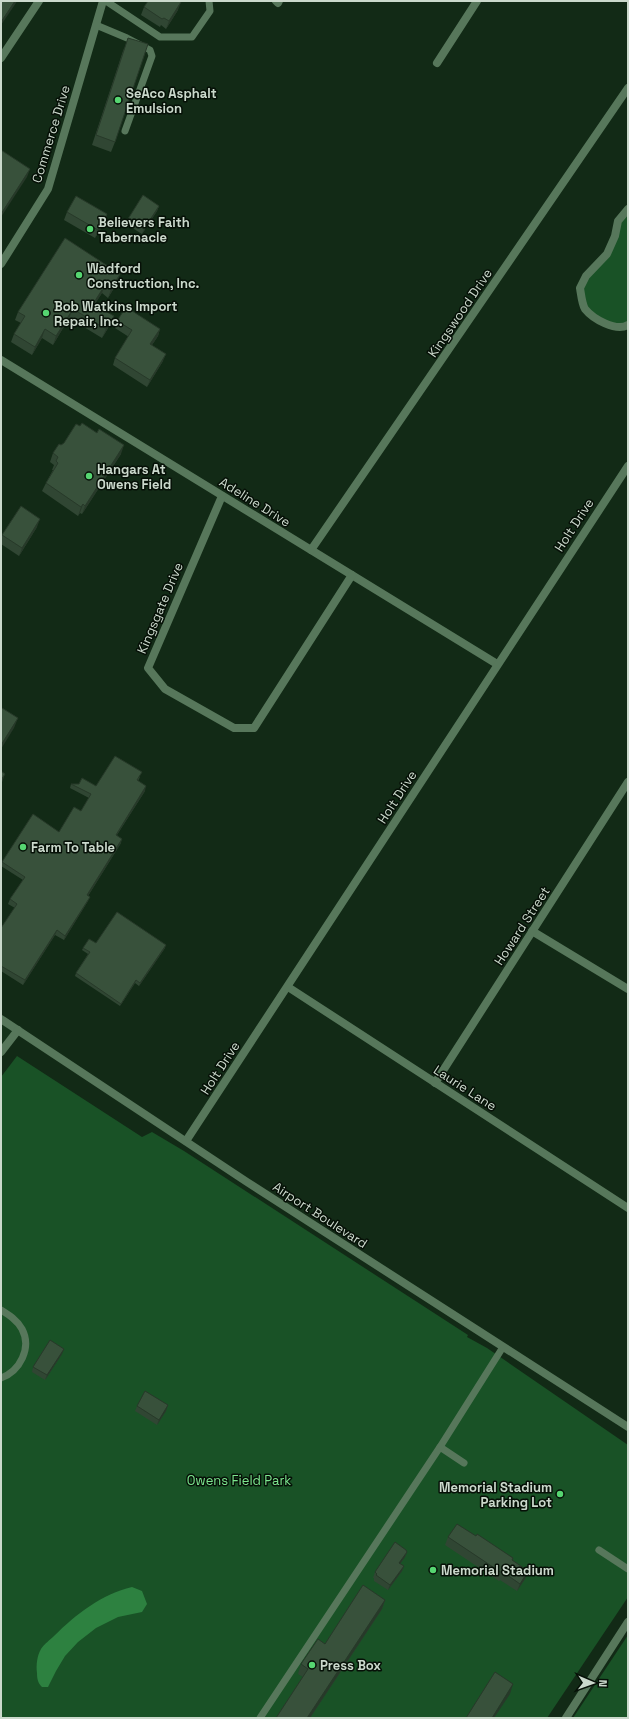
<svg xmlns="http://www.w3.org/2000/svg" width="629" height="1719" font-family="'Space Grotesk',sans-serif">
<rect width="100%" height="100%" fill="#122a16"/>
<path fill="#15331a" d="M1,1019L18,1030L1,1052Z"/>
<g fill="#195226">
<path d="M628,209V325H609L584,308L580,288L607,254Z"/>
<path d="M17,1056L142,1137L152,1132L184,1151L468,1335L467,1337L487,1348L628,1445V1597L547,1718H1V1077Z"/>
<path d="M628,1635V1718H573Z"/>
</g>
<path fill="#2d8140" d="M132,1587L142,1591L147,1604L142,1612L118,1617L96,1628L78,1642L65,1656L56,1671L48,1687H42C38,1683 37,1679 37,1673C36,1665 37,1656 41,1649C44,1644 50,1640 54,1636C76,1614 102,1594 132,1587Z"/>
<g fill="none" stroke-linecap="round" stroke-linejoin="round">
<g stroke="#57775b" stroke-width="7">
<path d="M106,1L160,37H192L210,11L209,1"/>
<path d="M96,25L127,38L150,50L152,56L125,131"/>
<path d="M1,1310C9,1315 17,1320 22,1329C32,1348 20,1371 1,1378"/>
<path d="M440,1447L464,1463"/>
<path d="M599,1550L628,1569"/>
<path d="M260,1718L440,1447L503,1347"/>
</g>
<g stroke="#57775b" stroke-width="8">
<path d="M276,1L278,3L279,1"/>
<path d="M1,58L39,1"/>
<path d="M437,63L477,1"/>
<path d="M628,209L618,221L615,236L607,254L586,276L580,288C581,294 582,304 585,309C593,319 616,332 628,325"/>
<path d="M1,264L48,189L103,1"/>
<path d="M1,360L497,664"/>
<path d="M222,496L148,668L165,689L234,728H254L352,575"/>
<path d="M311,550L628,88"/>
<path d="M532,931L628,989"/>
<path d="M288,987L628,1208"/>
<path d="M1,1019L247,1182L628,1427"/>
<path d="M1,1052L18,1030"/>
<path d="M435,1083L628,782"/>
<path d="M186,1141L628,466"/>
<path d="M566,1718L628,1622"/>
</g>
</g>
<g fill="#304633">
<path d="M144,7L178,10L166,29L161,25L160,27L141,15Z"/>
<path d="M124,48L115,142L111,152L92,145Z"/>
<path d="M159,206L157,211L142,234L126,224L128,219Z"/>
<path d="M67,212L107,214L105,222L95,238L64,220Z"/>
<path d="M120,274L117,283L108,298L102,293L94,305L110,325L102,338L69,318L53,345L42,338L32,355L11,342L14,334L21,323L15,320L18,312Z"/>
<path d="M117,321L160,329L158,336L152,345L163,361L147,387L113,365L115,358L129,337L115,328Z"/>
<path d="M61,445L121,454L82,514L80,513L78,516L42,491L46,483L53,470H52L54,465L50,462L53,453Z"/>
<path d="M37,527L19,556L1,544V538L2,535Z"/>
<path d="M140,777L138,781L145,791L117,835L121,843L88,896V901L64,940L55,935L23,985L1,971V928L15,908L8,904L10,899L23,880L1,866L2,862L59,832L81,811L89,798L70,788L71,784L96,786Z"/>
<path d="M96,943L165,948L139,986L135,983L120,1006L75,976L76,973L88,954L82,950L83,948Z"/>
<path d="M62,1354L45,1380L32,1372L33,1367Z"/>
<path d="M137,1406L166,1411L157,1425L135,1411Z"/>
<path d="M476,1536L513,1558L512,1560L528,1571L525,1579L517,1591L500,1580L499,1581L445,1545L448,1537Z"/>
<path d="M407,1552L405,1557L400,1564L404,1566L402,1571L388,1590L374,1581V1578H373L375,1572Z"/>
<path d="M385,1600L382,1609L310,1718H276L303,1677L298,1674L301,1664Z"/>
</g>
<g fill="#273929">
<path d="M15,1H17L16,3L1,25V22Z"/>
<path d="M181,2L178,10L166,29L169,21Z"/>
<path d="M30,169L27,177L1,217V214Z"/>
<path d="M159,206L157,211L142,234L144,229Z"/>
<path d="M107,214L105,222L95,238L98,230Z"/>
<path d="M120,274L117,283L108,298L111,289Z"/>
<path d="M105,285L102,293L90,312L93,304Z"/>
<path d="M73,309L69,318L53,345L56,336Z"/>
<path d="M114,316L110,325L102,338L106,329Z"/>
<path d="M45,329L42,338L32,355L35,347Z"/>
<path d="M160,329L158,336L148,351L150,344Z"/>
<path d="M166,354L163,361L147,387L150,380Z"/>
<path d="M124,445L121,454L82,514L85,506Z"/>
<path d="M83,504L80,513L78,516L81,507Z"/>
<path d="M40,519L37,527L19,556L22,548Z"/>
<path d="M18,718L14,728L1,749V745Z"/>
<path d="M5,774L1,785V780Z"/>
<path d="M146,786L145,791L114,839L116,835Z"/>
<path d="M122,839L121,843L86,899L87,895Z"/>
<path d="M90,897L88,901L64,940L65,936Z"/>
<path d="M57,930L55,935L23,985L25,980Z"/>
<path d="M166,945L165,948L139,986L140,983Z"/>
<path d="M136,980L135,983L120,1006L121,1004Z"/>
<path d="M64,1349L62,1354L45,1380L47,1375Z"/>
<path d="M168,1405L166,1411L157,1425L159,1420Z"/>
<path d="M407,1552L405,1557L397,1568L399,1563Z"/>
<path d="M404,1566L402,1571L388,1590L390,1585Z"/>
<path d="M528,1571L525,1579L517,1591L520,1584Z"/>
<path d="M385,1600L382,1609L310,1718H307Z"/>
<path d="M513,1684L510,1694L494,1718H492Z"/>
</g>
<g fill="#38513b" stroke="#273929">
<path d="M1,1H15L1,22Z"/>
<path d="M148,1H179L181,2L169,21L164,18L162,19L144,7Z"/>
<path d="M128,38L148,44L115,142L96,135Z"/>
<path d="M1,150L30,169L1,214Z"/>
<path d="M143,195L159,206L144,229L128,219Z"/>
<path d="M76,196L107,214L98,230L67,212Z"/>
<path d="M65,238L120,274L111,289L105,285L93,304L114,316L106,329L73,309L56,336L45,329L35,347L14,334L25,316L18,312Z"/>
<path d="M126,307L160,329L150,344L166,354L150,380L115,358L132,330L117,321Z"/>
<path d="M82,423L97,433L99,429L124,445L85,506L83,504L81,507L46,483L58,463L56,461L58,457L53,453L59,444L61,445L64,443L76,424L80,426Z"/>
<path d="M21,506L40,519L22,548L2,535Z"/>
<path d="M2,708L18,718L1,745V710Z"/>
<path d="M115,756L142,772L137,780L146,786L116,835L122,839L87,895L90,897L65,936L57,930L25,980L1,966V928L17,904L10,899L25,877L2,862L33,814L59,832L74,807L81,811L91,794L71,784H79L82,778L96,786Z"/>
<path d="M1,771L5,774L1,780Z"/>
<path d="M117,912L166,945L140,983L136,980L121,1004L76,973L90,952L83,948L89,939L96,943Z"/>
<path d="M50,1340L64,1349L47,1375L33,1367Z"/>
<path d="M145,1391L168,1405L159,1420L137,1406Z"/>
<path d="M457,1524L476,1536L477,1534L513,1558L512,1560L528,1571L520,1584L503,1572L502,1573L448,1537Z"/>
<path d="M395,1542L406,1550L407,1552L399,1563L404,1566L390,1585L376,1575L377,1574L375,1572Z"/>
<path d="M363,1585L385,1600L307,1718H276L308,1669L301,1664L318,1639L325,1644Z"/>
<path d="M495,1672L513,1684L492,1718H466Z"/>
</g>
<g fill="#56d671" stroke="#061007" stroke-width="1.5">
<circle cx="118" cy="100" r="4"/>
<circle cx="90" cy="229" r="4"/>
<circle cx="79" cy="275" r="4"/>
<circle cx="46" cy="313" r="4"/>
<circle cx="89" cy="476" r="4"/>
<circle cx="23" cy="847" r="4"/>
<circle cx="560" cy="1494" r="4"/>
<circle cx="433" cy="1570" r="4"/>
<circle cx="312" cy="1665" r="4"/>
</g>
<g text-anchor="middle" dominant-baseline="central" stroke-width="3" stroke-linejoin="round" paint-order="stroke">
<g font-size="13" font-weight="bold" fill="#cbd9cc" stroke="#061007" text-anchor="start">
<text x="126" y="93">SeAco Asphalt<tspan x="126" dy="15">Emulsion</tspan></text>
<text x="98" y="222">Believers Faith<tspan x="98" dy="15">Tabernacle</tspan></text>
<text x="87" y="268">Wadford<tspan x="87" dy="15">Construction, Inc.</tspan></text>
<text x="54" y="306">Bob Watkins Import<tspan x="54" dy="15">Repair, Inc.</tspan></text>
<text x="97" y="469">Hangars At<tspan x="97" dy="15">Owens Field</tspan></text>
<text x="31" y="847">Farm To Table</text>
<text x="552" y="1487" text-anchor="end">Memorial Stadium<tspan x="552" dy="15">Parking Lot</tspan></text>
<text x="441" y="1570">Memorial Stadium</text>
<text x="320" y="1665">Press Box</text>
</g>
<g font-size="13" fill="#cbd9cc" stroke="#061007">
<text transform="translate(51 134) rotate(-73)">Commerce Drive</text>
<text transform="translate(460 313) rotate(-56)">Kingswood Drive</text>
<text transform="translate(255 502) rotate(32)">Adeline Drive</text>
<text transform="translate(574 525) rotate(-57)">Holt Drive</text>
<text transform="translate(160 608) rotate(-67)">Kingsgate Drive</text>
<text transform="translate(397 797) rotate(-57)">Holt Drive</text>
<text transform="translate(522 926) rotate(-57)">Howard Street</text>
<text transform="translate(220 1068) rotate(-57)">Holt Drive</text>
<text transform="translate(465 1088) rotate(33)">Laurie Lane</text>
<text transform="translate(320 1215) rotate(33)">Airport Boulevard</text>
</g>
<g font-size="13" fill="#7de78f" stroke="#061007">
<text x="239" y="1480">Owens Field Park</text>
</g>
</g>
<rect width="629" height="1719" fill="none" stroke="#cbd9cc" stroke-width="4"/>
<g transform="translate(593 1683) rotate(92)" stroke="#061007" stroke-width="3" paint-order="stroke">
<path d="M0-3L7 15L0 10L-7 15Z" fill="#cbd9cc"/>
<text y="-6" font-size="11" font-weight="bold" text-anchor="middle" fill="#cbd9cc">N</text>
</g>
</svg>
